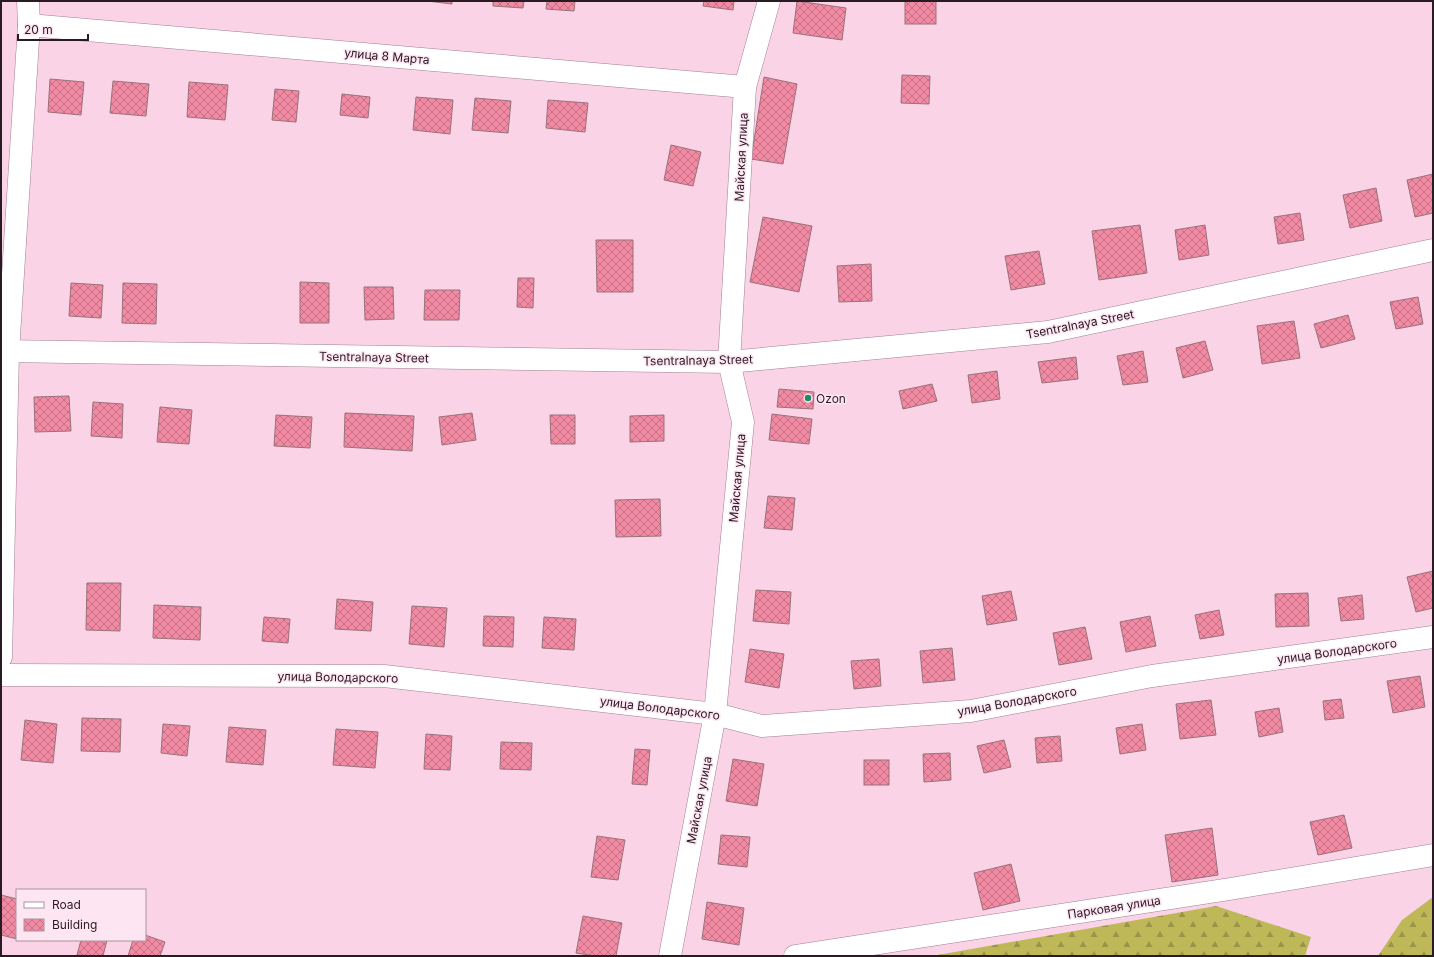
<svg xmlns="http://www.w3.org/2000/svg" width="1434" height="957" font-family="Inter,sans-serif">
<defs>
<pattern id="forest-firs" width="22" height="20" patternUnits="userSpaceOnUse"><rect width="22" height="20" fill="#beb858"/><path d="M5 1l3.5 6h-7zM16 11l3.5 6h-7z" fill="#9a9548"/></pattern>
<pattern id="building-cross-hatch" width="8" height="8" patternUnits="userSpaceOnUse"><rect width="8" height="8" fill="#f18aa2"/><path d="M0 0l8 8M0 8l8-8" fill="none" stroke="#c37084"/></pattern>
</defs>
<rect width="100%" height="100%" fill="#fad3e7"/>
<g fill="url(#forest-firs)">
<path d="M1433,897V956H1378L1402,920Z"/>
<path d="M1216,906L1311,937L1305,956H932Z"/>
</g>
<g fill="url(#building-cross-hatch)" stroke="#99727a">
<path d="M427,1H452V4Z"/>
<path d="M493,1H524L523,8L493,6Z"/>
<path d="M547,1H575L574,11L546,9Z"/>
<path d="M704,1H734L733,10L703,6Z"/>
<path d="M797,1L846,8L842,40L793,33Z"/>
<rect x="905" y="1" width="31" height="23"/>
<path d="M902,75L930,76L929,104L901,103Z"/>
<path d="M764,77L797,84L783,164L751,159Z"/>
<path d="M50,79L84,82L81,115L48,112Z"/>
<path d="M113,81L149,84L146,116L110,113Z"/>
<path d="M189,82L228,85L225,120L187,117Z"/>
<path d="M275,89L299,91L296,122L272,120Z"/>
<path d="M342,94L370,97L368,118L340,115Z"/>
<path d="M416,97L453,100L450,134L413,130Z"/>
<path d="M475,98L511,101L508,133L472,130Z"/>
<path d="M548,100L588,103L585,132L546,128Z"/>
<path d="M671,145L701,152L693,186L664,180Z"/>
<path d="M1433,174V213L1415,217L1407,180Z"/>
<path d="M1376,188L1382,221L1350,228L1343,195Z"/>
<path d="M1300,213L1304,240L1278,244L1274,217Z"/>
<path d="M763,217L812,226L799,292L750,282Z"/>
<path d="M1140,225L1147,273L1099,280L1092,231Z"/>
<path d="M1205,225L1209,255L1179,260L1175,230Z"/>
<path d="M596,240H633V292H597Z"/>
<path d="M1039,251L1045,284L1011,290L1005,256Z"/>
<path d="M871,264L872,301L839,302L837,266Z"/>
<path d="M518,278H534L533,308L517,307Z"/>
<path d="M300,282L329,283V323H300Z"/>
<path d="M71,283L103,285L101,318L69,316Z"/>
<path d="M123,283L157,284L156,324L122,323Z"/>
<path d="M364,287H393L394,319L365,320Z"/>
<path d="M425,290H460L459,320H424Z"/>
<path d="M1418,297L1423,324L1396,329L1390,302Z"/>
<path d="M1348,315L1355,339L1321,348L1314,324Z"/>
<path d="M1294,321L1300,358L1262,364L1257,326Z"/>
<path d="M1205,341L1213,370L1183,378L1176,348Z"/>
<path d="M1143,351L1148,382L1123,385L1117,356Z"/>
<path d="M1076,357L1078,379L1042,383L1038,362Z"/>
<path d="M997,371L1000,399L972,403L968,375Z"/>
<path d="M932,384L937,401L903,409L899,391Z"/>
<path d="M779,389L814,392L813,409L777,407Z"/>
<path d="M69,396L71,431L35,432L34,397Z"/>
<path d="M93,402L123,404L122,438L91,436Z"/>
<path d="M160,407L192,410L189,444L157,442Z"/>
<path d="M345,413L414,416L412,451L344,447Z"/>
<path d="M472,413L476,440L442,445L439,417Z"/>
<path d="M772,414L812,419L809,444L769,440Z"/>
<path d="M276,415L312,417L310,448L274,446Z"/>
<path d="M550,415H575V444H551Z"/>
<path d="M664,415V441L630,442V416Z"/>
<path d="M768,496L795,498L792,530L764,528Z"/>
<path d="M660,499L661,536L616,537L615,500Z"/>
<path d="M1433,571V608L1416,612L1407,577Z"/>
<path d="M87,583H121L120,631L86,630Z"/>
<path d="M756,590L791,592L789,624L753,621Z"/>
<path d="M1011,591L1017,620L987,625L982,596Z"/>
<path d="M1308,593L1309,626L1276,627L1275,594Z"/>
<path d="M1362,595L1364,619L1341,621L1338,598Z"/>
<path d="M337,599L373,602L371,631L335,629Z"/>
<path d="M154,605L201,607L200,640L153,638Z"/>
<path d="M412,606L447,608L444,647L409,644Z"/>
<path d="M1219,610L1224,635L1200,639L1195,615Z"/>
<path d="M484,616L514,617L513,647L483,646Z"/>
<path d="M1150,616L1156,646L1126,652L1120,622Z"/>
<path d="M264,617L290,619L288,643L262,641Z"/>
<path d="M544,617L576,619L574,650L542,648Z"/>
<path d="M1085,627L1092,659L1059,665L1053,633Z"/>
<path d="M952,648L955,680L923,683L920,651Z"/>
<path d="M750,649L784,654L779,688L745,682Z"/>
<path d="M879,659L881,686L854,689L851,661Z"/>
<path d="M1420,676L1425,707L1393,713L1387,681Z"/>
<path d="M1341,699L1344,718L1325,720L1323,701Z"/>
<path d="M1211,700L1216,735L1180,739L1176,704Z"/>
<path d="M1279,708L1283,732L1259,737L1255,712Z"/>
<path d="M82,718L121,719L120,752L81,751Z"/>
<path d="M25,720L57,724L53,763L21,760Z"/>
<path d="M163,724L190,726L187,756L161,753Z"/>
<path d="M1142,724L1146,750L1120,754L1116,728Z"/>
<path d="M229,727L266,730L263,765L226,762Z"/>
<path d="M336,729L378,732L375,768L333,765Z"/>
<path d="M426,734L452,736L450,770L424,769Z"/>
<path d="M1060,736L1062,761L1037,763L1035,738Z"/>
<path d="M1004,740L1011,767L984,773L977,746Z"/>
<path d="M501,742L532,743L531,770L500,769Z"/>
<path d="M635,749L650,750L647,785L632,784Z"/>
<path d="M950,753L951,780L924,782L923,754Z"/>
<path d="M733,759L764,764L757,806L726,801Z"/>
<rect x="864" y="760" width="25" height="25"/>
<path d="M1344,815L1352,848L1318,855L1310,822Z"/>
<path d="M1212,828L1218,875L1172,882L1165,835Z"/>
<path d="M721,835L750,837L747,867L718,864Z"/>
<path d="M597,836L625,840L618,880L591,877Z"/>
<path d="M1011,864L1020,901L983,910L974,873Z"/>
<path d="M1,895L17,899V939L1,935Z"/>
<path d="M707,902L744,908L739,945L702,939Z"/>
<path d="M583,916L622,923L616,956H595L576,953Z"/>
<path d="M145,935L165,942L160,956H128L133,940H145Z"/>
<path d="M81,940H107L103,956L77,955Z"/>
</g>
<g fill="none" stroke-linecap="round" stroke-linejoin="round">
<defs>
<g id="street">
<path d="M29,25L745,87"/>
<path d="M1,657L8,352L29,25L28,1"/>
<path d="M1,675L384,676L715,714L762,726L971,711L1152,676L1433,637"/>
<path d="M670,956L715,714L743,422L729,362L745,87L769,1"/>
<path d="M795,956L1230,889L1433,855"/>
</g>
<path id="secondary" d="M1,351L729,362L1048,332L1433,250"/>
</defs>
<use href="#street" stroke="#a27f92" stroke-width="23"/>
<use href="#secondary" stroke="#a27f92" stroke-width="23"/>
<use href="#street" stroke="#fff" stroke-width="22"/>
<use href="#secondary" stroke="#fff" stroke-width="22"/>
</g>
<circle fill="#208a67" stroke="#fde6f2" stroke-width="1.5" cx="808" cy="398" r="4"/>
<g text-anchor="middle" dominant-baseline="central" stroke-width="3" stroke-linejoin="round" paint-order="stroke">
<g font-size="12" fill="#291b23" stroke="#fde6f2">
<text transform="translate(387 56) rotate(5)">улица 8 Марта</text>
<text transform="translate(741 157) rotate(-87)">Майская улица</text>
<text transform="translate(1080 324) rotate(-11)">Tsentralnaya Street</text>
<text transform="translate(374 357) rotate(1)">Tsentralnaya Street</text>
<text transform="translate(698 360) rotate(-1)">Tsentralnaya Street</text>
<text transform="translate(737 478) rotate(-85)">Майская улица</text>
<text transform="translate(1337 651) rotate(-8)">улица Володарского</text>
<text transform="translate(338 677) rotate(1)">улица Володарского</text>
<text transform="translate(1017 701) rotate(-10)">улица Володарского</text>
<text transform="translate(660 708) rotate(7)">улица Володарского</text>
<text transform="translate(699 800) rotate(-79)">Майская улица</text>
<text transform="translate(1114 907) rotate(-9)">Парковая улица</text>
</g>
<g font-size="12" fill="#291b23" stroke="#fde6f2" text-anchor="start">
<text x="816" y="398">Ozon</text>
</g>
</g>
<rect width="1434" height="957" fill="none" stroke="#291b23" stroke-width="4"/>
<rect x="16" y="889" width="130" height="52" fill="#fde6f2" stroke="#a8959f"/>
<rect x="24" y="902" width="20" height="6" fill="#ffffff" stroke="#a8959f"/>
<text x="52" y="909" font-size="12" fill="#291b23">Road</text>
<rect x="24" y="919" width="20" height="12" fill="url(#building-cross-hatch)" stroke="#a8959f"/>
<text x="52" y="929" font-size="12" fill="#291b23">Building</text>
<path d="M18 34v6h70v-6" fill="none" stroke="#291b23" stroke-width="2"/>
<text x="24" y="34" font-size="12" fill="#291b23" stroke="#fde6f2" stroke-width="3" paint-order="stroke">20 m</text>
</svg>
